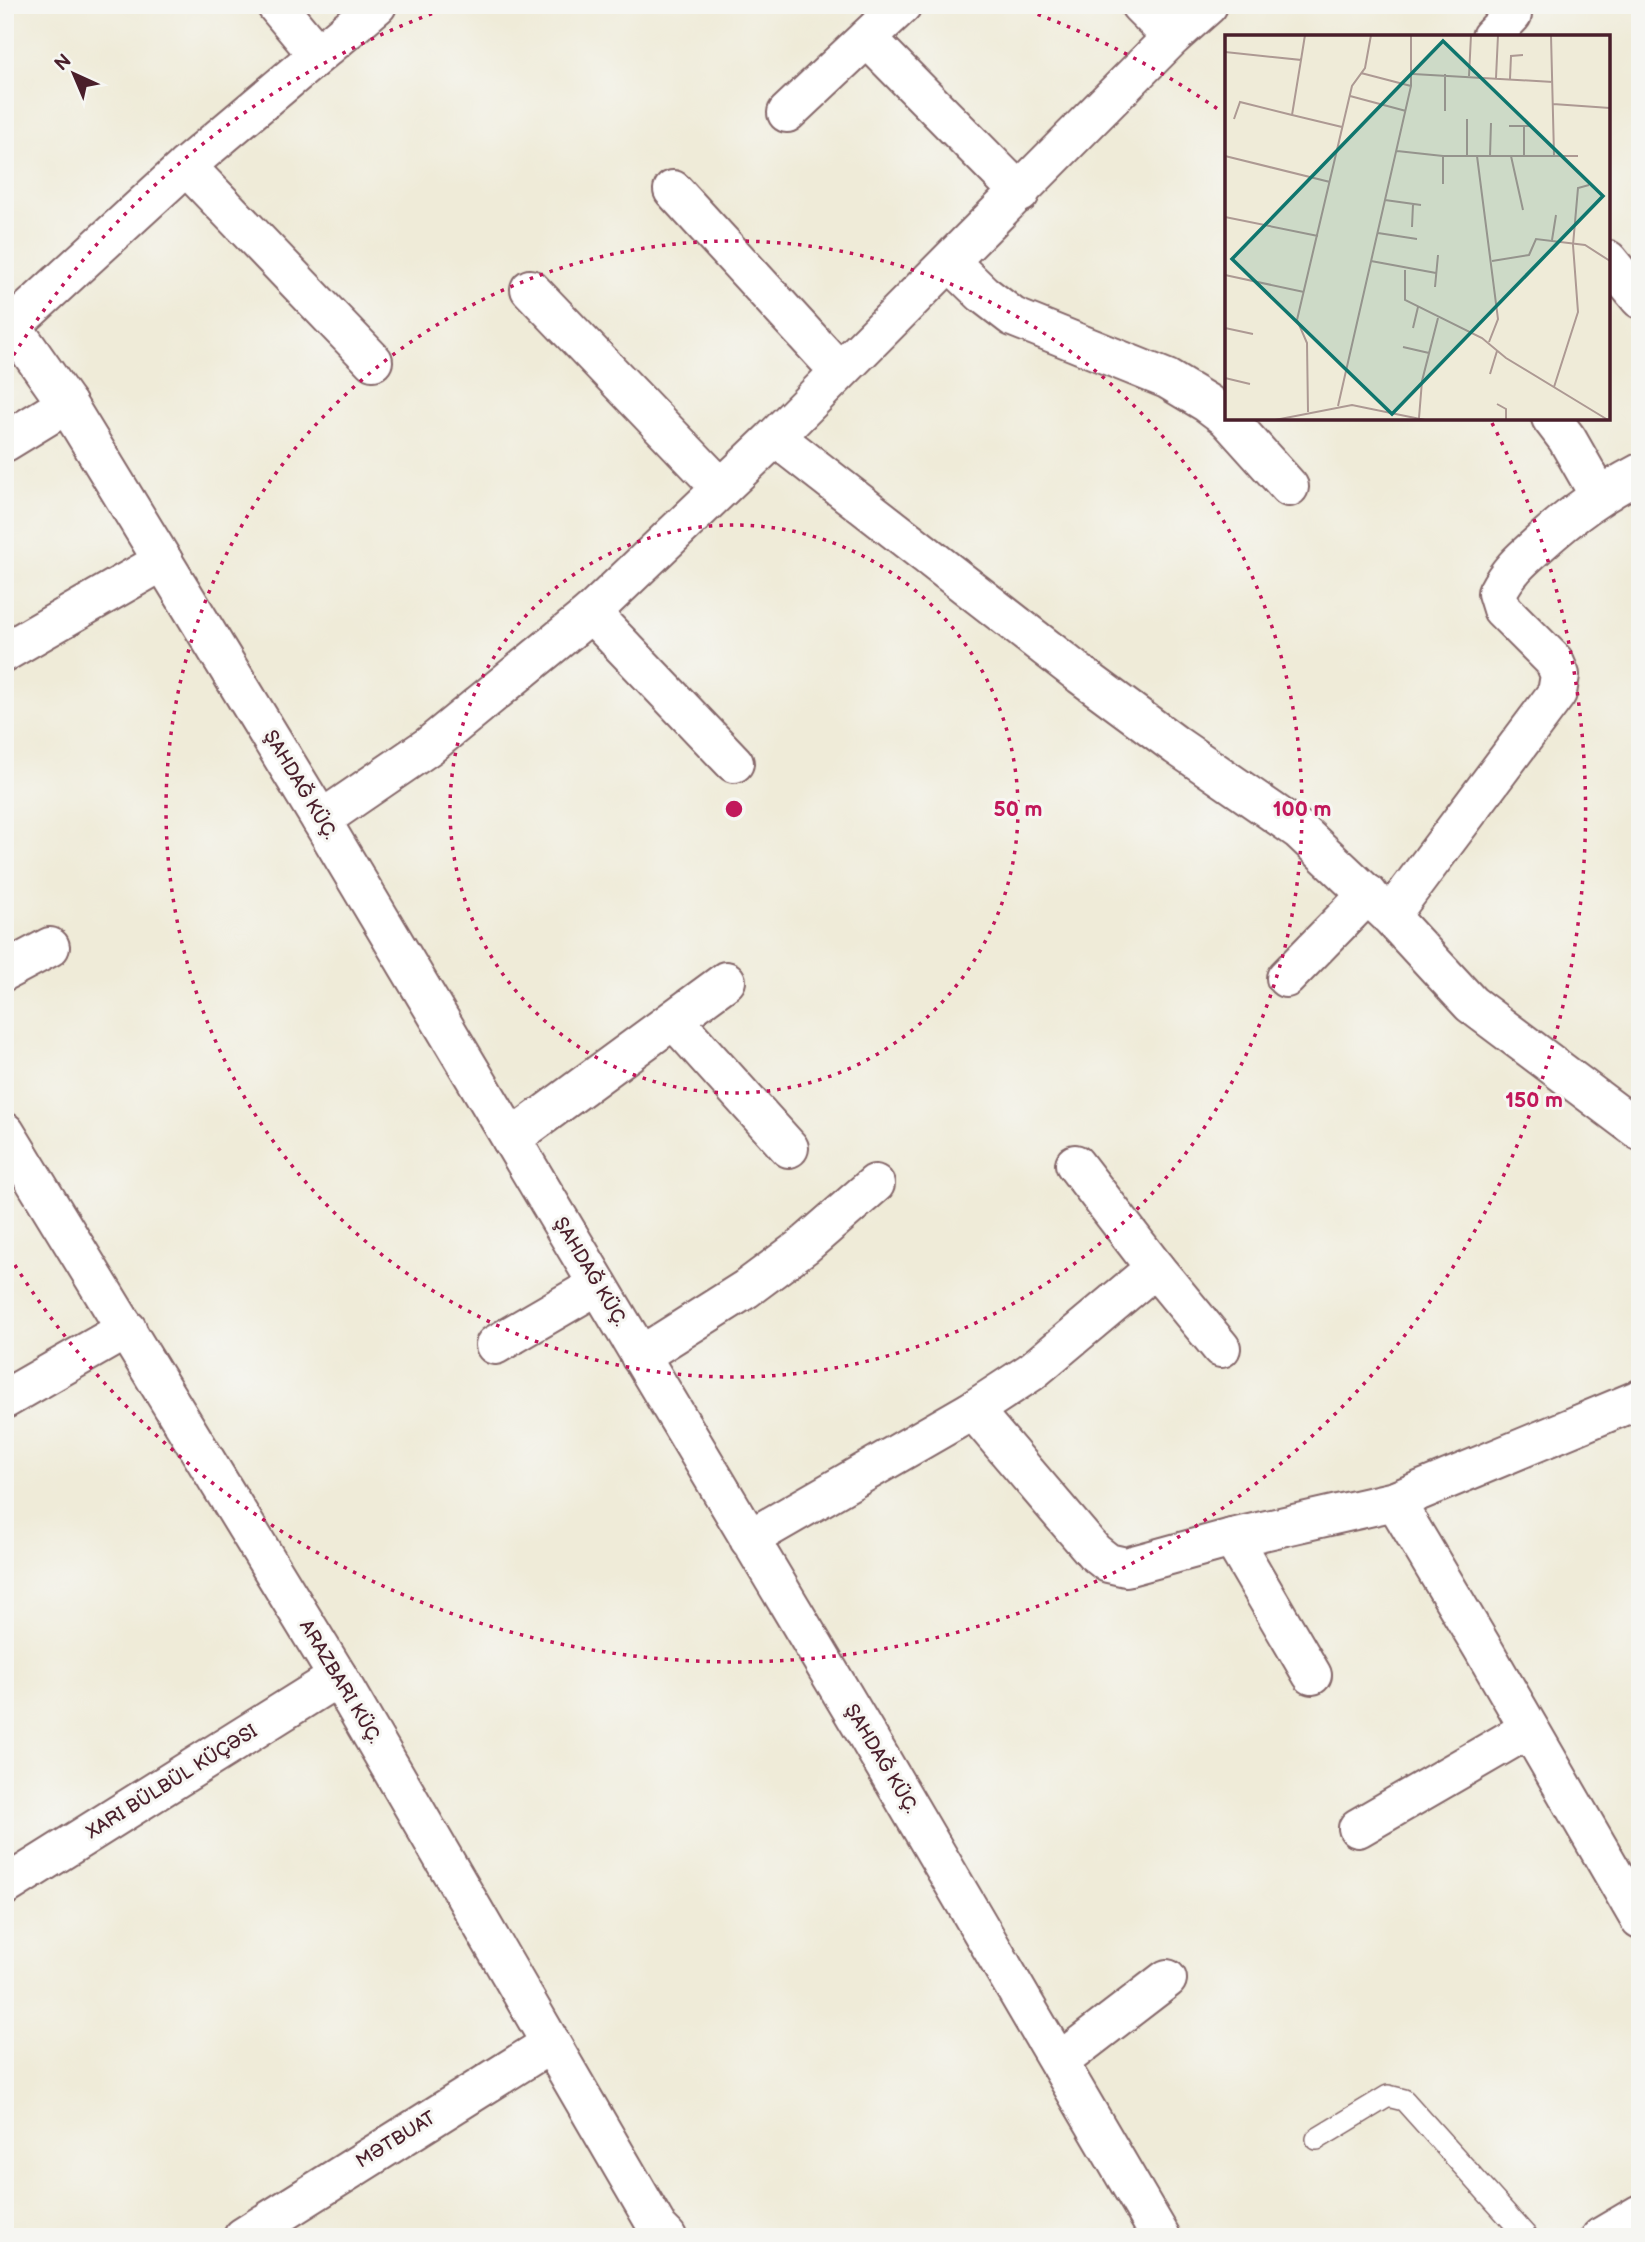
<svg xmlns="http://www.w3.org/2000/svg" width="1645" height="2242" font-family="'Balsamiq Sans',sans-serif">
<rect width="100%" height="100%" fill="#f6f6f2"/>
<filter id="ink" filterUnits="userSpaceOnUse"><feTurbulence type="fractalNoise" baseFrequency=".0143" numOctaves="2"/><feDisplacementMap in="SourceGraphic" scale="14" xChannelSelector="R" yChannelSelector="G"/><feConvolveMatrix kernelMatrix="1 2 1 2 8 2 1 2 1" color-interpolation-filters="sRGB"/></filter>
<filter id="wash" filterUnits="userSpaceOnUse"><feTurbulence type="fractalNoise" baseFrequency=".00686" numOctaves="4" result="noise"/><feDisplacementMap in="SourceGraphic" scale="28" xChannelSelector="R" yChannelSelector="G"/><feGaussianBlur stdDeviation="1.57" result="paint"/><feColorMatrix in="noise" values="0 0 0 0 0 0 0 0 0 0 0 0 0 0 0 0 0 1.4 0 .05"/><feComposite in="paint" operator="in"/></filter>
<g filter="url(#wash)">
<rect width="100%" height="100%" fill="#efebd8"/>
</g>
<g filter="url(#ink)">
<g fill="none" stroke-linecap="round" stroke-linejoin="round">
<defs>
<path id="service" d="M1317,2139L1388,2096L1404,2100L1527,2237"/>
<g id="minor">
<path d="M276,5L317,54"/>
<path d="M1140,5L1172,37"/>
<path d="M1491,37L1512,15"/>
<path d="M867,38L1020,193"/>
<path d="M787,113L902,5"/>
<path d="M186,166L373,361"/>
<path d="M673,190L839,371"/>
<path d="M1608,260L1640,299"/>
<path d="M950,262L983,294L1013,317L1167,379L1207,403L1227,418"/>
<path d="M530,289L721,488"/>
<path d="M5,316L67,404L321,820L865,1732L1161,2237"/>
<path d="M13,325L186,166L377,5"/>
<path d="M1227,418L1289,487"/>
<path d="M1551,418L1567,439L1599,495"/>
<path d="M775,437L1081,675L1177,746L1299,830L1390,916L1471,1004L1640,1131"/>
<path d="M5,442L67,404"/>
<path d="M591,613L734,763"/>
<path d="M5,652L163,561"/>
<path d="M321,820L429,746L591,613L775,437L1172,37L1208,5"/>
<path d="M1390,916L1557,693L1560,675L1554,661L1502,609L1497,593C1508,571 1521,560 1539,544C1572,514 1600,494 1640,473"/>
<path d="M5,971L50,947"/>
<path d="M1286,978L1368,894"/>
<path d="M674,1020L789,1148"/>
<path d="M5,1132L338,1677L658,2228L667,2237"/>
<path d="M511,1139L726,981"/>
<path d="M1075,1164L1155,1268L1221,1348"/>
<path d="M495,1345L598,1285"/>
<path d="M640,1356L746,1289L805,1245L875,1184"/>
<path d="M5,1399L127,1329"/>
<path d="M973,1410L1094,1552L1108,1563L1126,1567L1232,1538L1395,1501L1640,1399"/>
<path d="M1395,1501L1482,1647L1640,1920"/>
<path d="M1232,1538L1312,1675"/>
<path d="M749,1539L973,1410L1031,1372L1155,1268"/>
<path d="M1358,1828L1529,1729"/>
<path d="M5,1886L338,1677"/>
<path d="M1059,2062L1167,1979"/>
<path d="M243,2237L550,2044"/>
<path d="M1601,2237L1640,2214"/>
</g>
</defs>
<use href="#service" stroke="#846668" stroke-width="24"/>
<use href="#minor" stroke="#846668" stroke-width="42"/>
<use href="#service" stroke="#fff" stroke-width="21"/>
<use href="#minor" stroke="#fff" stroke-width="38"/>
</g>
</g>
<g fill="none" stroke="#c2185b" stroke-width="3.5" stroke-dasharray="3.5 7">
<circle cx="734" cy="809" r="284"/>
<circle cx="734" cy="809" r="568"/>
<path d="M8 364A851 851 0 0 1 450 7M1018 7A851 851 0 0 1 1222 112M1492 423A851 851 0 0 1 8 1254"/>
</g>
<g text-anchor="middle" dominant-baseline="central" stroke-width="6" stroke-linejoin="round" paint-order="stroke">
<g font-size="19" fill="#4a1f2b" stroke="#f6f6f2">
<text transform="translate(300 785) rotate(59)">ŞAHDAĞ KÜÇ.</text>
<text transform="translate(590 1272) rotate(59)">ŞAHDAĞ KÜÇ.</text>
<text transform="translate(340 1682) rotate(59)">ARAZBARI KÜÇ.</text>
<text transform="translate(881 1759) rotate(59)">ŞAHDAĞ KÜÇ.</text>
<text transform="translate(172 1782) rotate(-32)">XARI BÜLBÜL KÜÇƏSI</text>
<text transform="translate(396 2140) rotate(-32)">MƏTBUAT</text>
</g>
</g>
<g transform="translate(1225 35)">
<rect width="385" height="385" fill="#efebd8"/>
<path fill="none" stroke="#ad9993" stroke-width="2" d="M326,0L329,120M0,17L76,25L67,80L117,92M76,25L80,0M136,38L186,51M188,39L328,47M244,41L246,0M271,43L273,0M285,44L286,21L298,20M125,61L181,76M328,69L385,73M220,76V39M9,84L15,67L67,80M284,91H307M299,91V120M172,116L218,121H353M0,121L105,147M242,121V84M252,121L273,284L264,307M265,121L266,88M286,121L298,175M218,149V121M160,165L196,170M0,182L93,201M187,192L188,169M153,198L192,204M327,205L331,180M146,226L211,238M267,226L304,220L311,204L360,210L385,226M180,235V265L257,303L281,323L383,385M0,240L79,257M210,252L213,220M0,293L28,299M188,293L193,272M178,312L204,318M265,339L272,316M0,343L25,349M329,352L353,277L348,210L353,153L364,150M272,369L281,374V385M113,371L186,51V0M83,377L82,308L72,285L127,51L140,33L146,0M194,383L197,346L213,283M50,385L127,370L200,385"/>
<path fill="#0f766e" fill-opacity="0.15" stroke="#0f766e" stroke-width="3.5" d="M218,6L378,161L167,379L7,224Z"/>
<rect width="385" height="385" fill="none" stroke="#4a1f2b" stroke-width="3.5"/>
</g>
<circle cx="734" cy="809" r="10" fill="#c2185b" stroke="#f6f6f2" stroke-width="3.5"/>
<g font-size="21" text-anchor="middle" font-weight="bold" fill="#c2185b" stroke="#f6f6f2" stroke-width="6" stroke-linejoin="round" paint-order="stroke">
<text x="1018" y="816">50 m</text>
<text x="1302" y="816">100 m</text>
<text x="1534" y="1107">150 m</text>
</g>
<rect width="1645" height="2242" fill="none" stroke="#f6f6f2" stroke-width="28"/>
<g transform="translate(74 74) rotate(316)" stroke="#f6f6f2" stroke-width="5" paint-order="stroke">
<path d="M0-5L12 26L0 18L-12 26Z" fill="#4a1f2b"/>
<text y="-10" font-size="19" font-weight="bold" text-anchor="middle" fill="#4a1f2b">N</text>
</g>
</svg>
